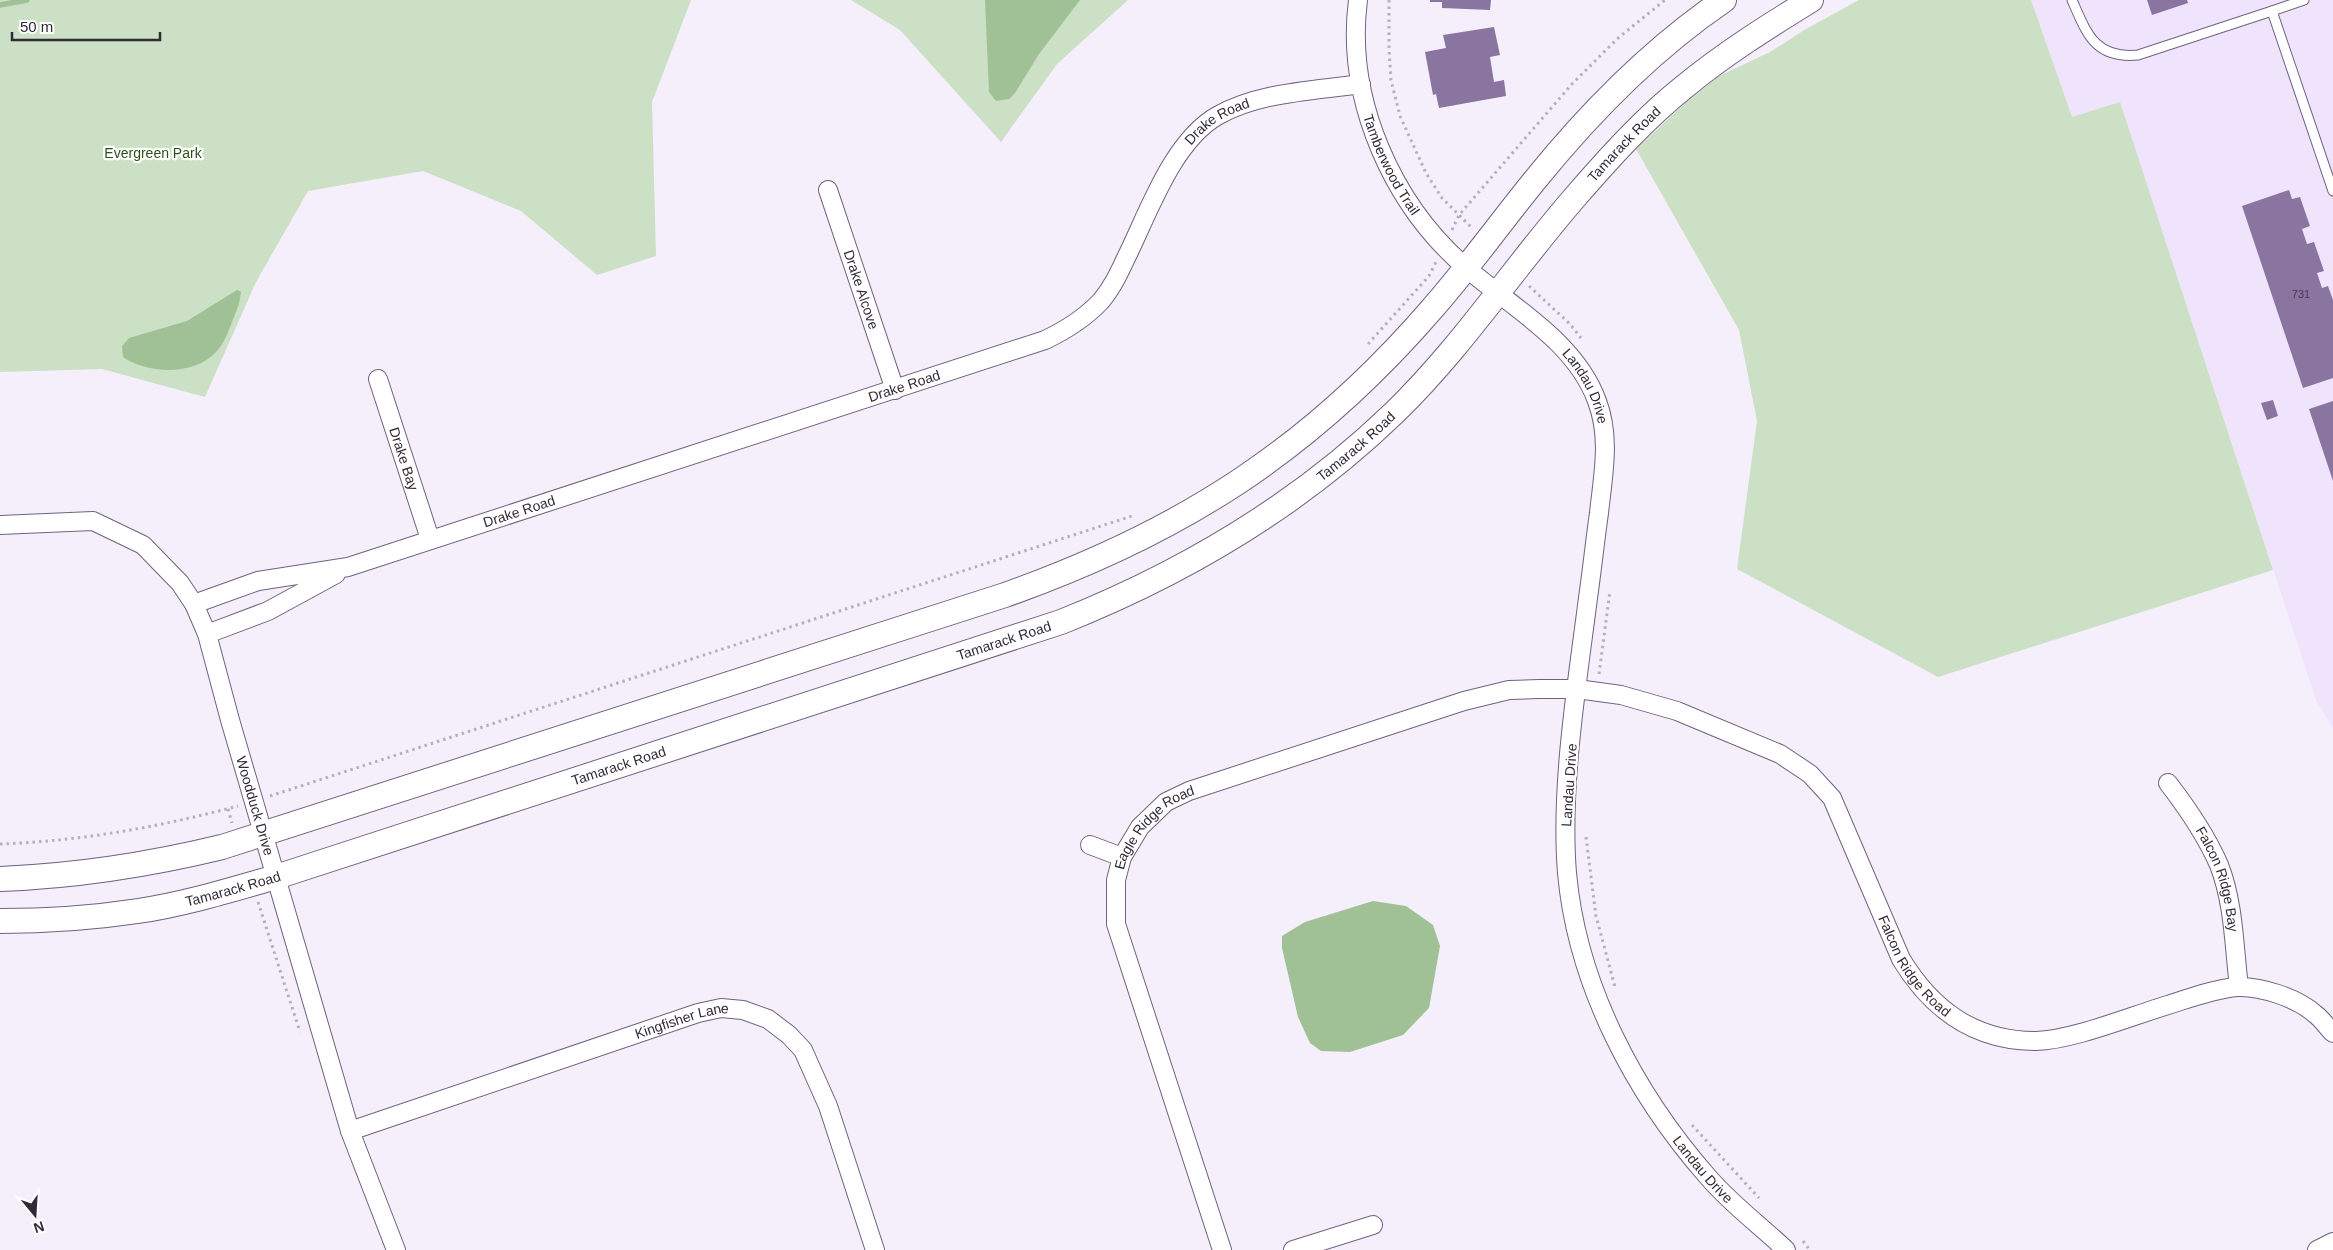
<svg xmlns="http://www.w3.org/2000/svg" width="2333" height="1250" font-family="Helvetica,sans-serif">
<rect width="100%" height="100%" fill="#f5effc"/>
<path fill="#f0e4fc" d="M2031,0H2333V728L2316,700L2120,103L2072,118Z"/>
<g fill="#cbe0c4">
<path d="M0,0H691L652,102L656,256L597,275L521,211L423,171L308,191L256,282L205,397L102,369L0,372Z"/>
<path d="M851,0H1128L1057,64L1001,142L900,30Z"/>
<path d="M1859,0H2031L2072,117L2120,102L2273,570L1938,677L1737,569L1757,421L1739,330L1636,149L1683,105L1719,76L1770,52L1806,29Z"/>
</g>
<g fill="#a0c095">
<path d="M985,0H1080L1039,54L1015,93L1009,99L996,101L989,92Z"/>
<path d="M237,290L241,292C240,303 236,312 232,322C229,331 223,345 216,352C194,376 148,374 123,357L122,346L129,338L187,321Z"/>
<path d="M1373,901L1406,906L1433,925L1440,946L1429,1008L1403,1035L1350,1052L1321,1051L1310,1043L1298,1017L1282,948V936L1305,922Z"/>
</g>
<g fill="none" stroke-linecap="round" stroke-linejoin="round">
<path stroke="#a0c095" stroke-width="5.5" d="M0,5L27,0"/>
</g>
<g fill="#8a74a0">
<path d="M1430,0H1491L1490,10L1442,8V2H1430Z"/>
<path d="M2147,0H2187L2188,3L2152,15Z"/>
<path d="M1494,27L1500,55L1490,57L1494,82L1504,80L1506,96L1439,108L1436,94L1433,95L1425,52L1446,48L1443,35Z"/>
<path d="M2289,190L2292,199L2300,197L2310,226L2302,229L2307,244L2314,242L2324,271L2317,273L2322,288L2328,286L2333,300V378L2303,388L2242,206Z"/>
<path d="M2273,400L2278,416L2267,420L2261,403Z"/>
<path d="M2333,401V481L2309,409Z"/>
</g>
<g fill="none" stroke-linecap="round" stroke-linejoin="round">
<defs>
<g id="lane">
<path d="M2072,0C2087,34 2095,59 2138,55L2272,11L2333,191"/>
<path d="M2272,11L2304,0"/>
</g>
<g id="street">
<path id="s1" d="M1358,0C1345,100 1393,207 1470,271C1515,309 1576,343 1597,401C1611,438 1603,475 1599,513C1595,541 1592,570 1588,598C1577,685 1560,786 1567,873C1577,985 1635,1094 1708,1177C1731,1204 1761,1226 1786,1250"/>
<path id="s2" d="M828,190L895,390"/>
<path id="s3" d="M378,379L430,539"/>
<path id="s4" d="M0,525L93,521L143,545L180,583L194,604L207,634L230,720L350,1131L396,1250"/>
<path id="s5" d="M194,604L258,581L348,567L1045,340C1066,330 1085,318 1101,301C1112,288 1119,273 1126,258C1148,214 1172,142 1217,116C1259,92 1313,91 1361,84"/>
<path d="M207,634L268,611L336,574"/>
<path id="s6" d="M2168,783C2188,809 2206,835 2219,865C2234,903 2234,947 2239,987"/>
<path d="M1090,845L1122,857"/>
<path id="s7" d="M350,1131L698,1013L721,1008L743,1010L768,1019L789,1035L803,1050L828,1106L875,1250"/>
<path id="s8" d="M1222,1250L1116,924V880L1122,857L1140,827L1166,802L1189,791L1464,701L1509,690L1539,689H1577L1621,695L1677,711L1780,754L1810,774L1832,798L1901,959C1932,1010 1974,1041 2036,1041C2073,1040 2131,1016 2168,1005C2190,998 2214,989 2237,987C2261,986 2297,998 2315,1014C2322,1019 2327,1027 2333,1033"/>
<path d="M1293,1250L1373,1225"/>
<path d="M2317,1250L2333,1242"/>
</g>
<g id="secondary">
<path d="M0,879C76,876 148,865 222,847L1005,595C1180,533 1309,451 1431,310C1468,268 1500,223 1535,180C1590,112 1652,49 1724,0"/>
<path id="s9" d="M0,921C46,921 92,918 138,911C185,904 230,890 276,877L1061,622C1184,573 1300,504 1395,412C1463,346 1514,267 1576,196C1609,158 1645,118 1684,87C1724,54 1767,27 1811,0"/>
</g>
</defs>
<use href="#lane" stroke="#70627f" stroke-width="11"/>
<use href="#street" stroke="#70627f" stroke-width="20"/>
<use href="#secondary" stroke="#70627f" stroke-width="26"/>
<g stroke="#b6b0bd" stroke-width="3" stroke-dasharray="2.5 4" stroke-linecap="butt">
<path d="M1389,0V49L1391,80L1400,116L1426,173L1442,198L1472,228"/>
<path d="M1452,230L1459,215L1572,84L1617,39L1665,0"/>
<path d="M1529,286L1570,324L1581,338"/>
<path d="M1368,344L1429,276L1436,262"/>
<path d="M1599,674L1610,591"/>
<path d="M270,796L1132,516"/>
<path d="M228,809L232,823"/>
<path d="M1586,837L1596,916L1615,987"/>
<path d="M0,844C82,841 159,827 238,806"/>
<path d="M258,902L300,1032"/>
<path d="M1692,1125L1759,1198"/>
<path d="M1803,1241L1810,1250"/>
</g>
<use href="#lane" stroke="#fff" stroke-width="9"/>
<use href="#street" stroke="#fff" stroke-width="18"/>
<use href="#secondary" stroke="#fff" stroke-width="24"/>
</g>
<g text-anchor="middle" dominant-baseline="central" stroke-width="4.5" stroke-linejoin="round" paint-order="stroke">
<g font-size="11" fill="#463c50">
<text x="2301" y="294">731</text>
</g>
<g font-size="14" fill="#302a36" stroke="#fff">
<text stroke="none"><textPath href="#s5" startOffset="1179">Drake Road</textPath></text>
<text stroke="none"><textPath href="#s9" startOffset="1856">Tamarack Road</textPath></text>
<text stroke="none"><textPath href="#s1" startOffset="171">Tamberwood Trail</textPath></text>
<text stroke="none"><textPath href="#s2" startOffset="105">Drake Alcove</textPath></text>
<text stroke="none"><textPath href="#s5" startOffset="744">Drake Road</textPath></text>
<text stroke="none"><textPath href="#s1" startOffset="471">Landau Drive</textPath></text>
<text stroke="none"><textPath href="#s9" startOffset="1451">Tamarack Road</textPath></text>
<text stroke="none"><textPath href="#s3" startOffset="84">Drake Bay</textPath></text>
<text stroke="none"><textPath href="#s5" startOffset="339">Drake Road</textPath></text>
<text stroke="none"><textPath href="#s9" startOffset="1046">Tamarack Road</textPath></text>
<text stroke="none"><textPath href="#s9" startOffset="641">Tamarack Road</textPath></text>
<text transform="translate(1569 785) rotate(-86)">Landau Drive</text>
<text stroke="none"><textPath href="#s4" startOffset="438">Woodduck Drive</textPath></text>
<text stroke="none"><textPath href="#s8" startOffset="455">Eagle Ridge Road</textPath></text>
<text stroke="none"><textPath href="#s6" startOffset="110">Falcon Ridge Bay</textPath></text>
<text stroke="none"><textPath href="#s9" startOffset="236">Tamarack Road</textPath></text>
<text stroke="none"><textPath href="#s8" startOffset="1382">Falcon Ridge Road</textPath></text>
<text stroke="none"><textPath href="#s7" startOffset="350">Kingfisher Lane</textPath></text>
<text stroke="none"><textPath href="#s1" startOffset="1296">Landau Drive</textPath></text>
</g>
<g font-size="14" fill="#295318" stroke="#fff">
<text x="153" y="153">Evergreen Park</text>
</g>
</g>
<g transform="translate(35 1215) rotate(162)" stroke="#ffffff" stroke-width="4" paint-order="stroke">
<path d="M0-4L9 19L0 12L-9 19Z" fill="#302a36"/>
<text y="-8" font-size="14" font-weight="bold" text-anchor="middle" fill="#302a36">N</text>
</g>
<path d="M12 32v8h148v-8" fill="none" stroke="#302a36" stroke-width="2.5"/>
<text x="20" y="32" font-size="15" fill="#302a36" stroke="#ffffff" stroke-width="4" paint-order="stroke">50 m</text>
</svg>
